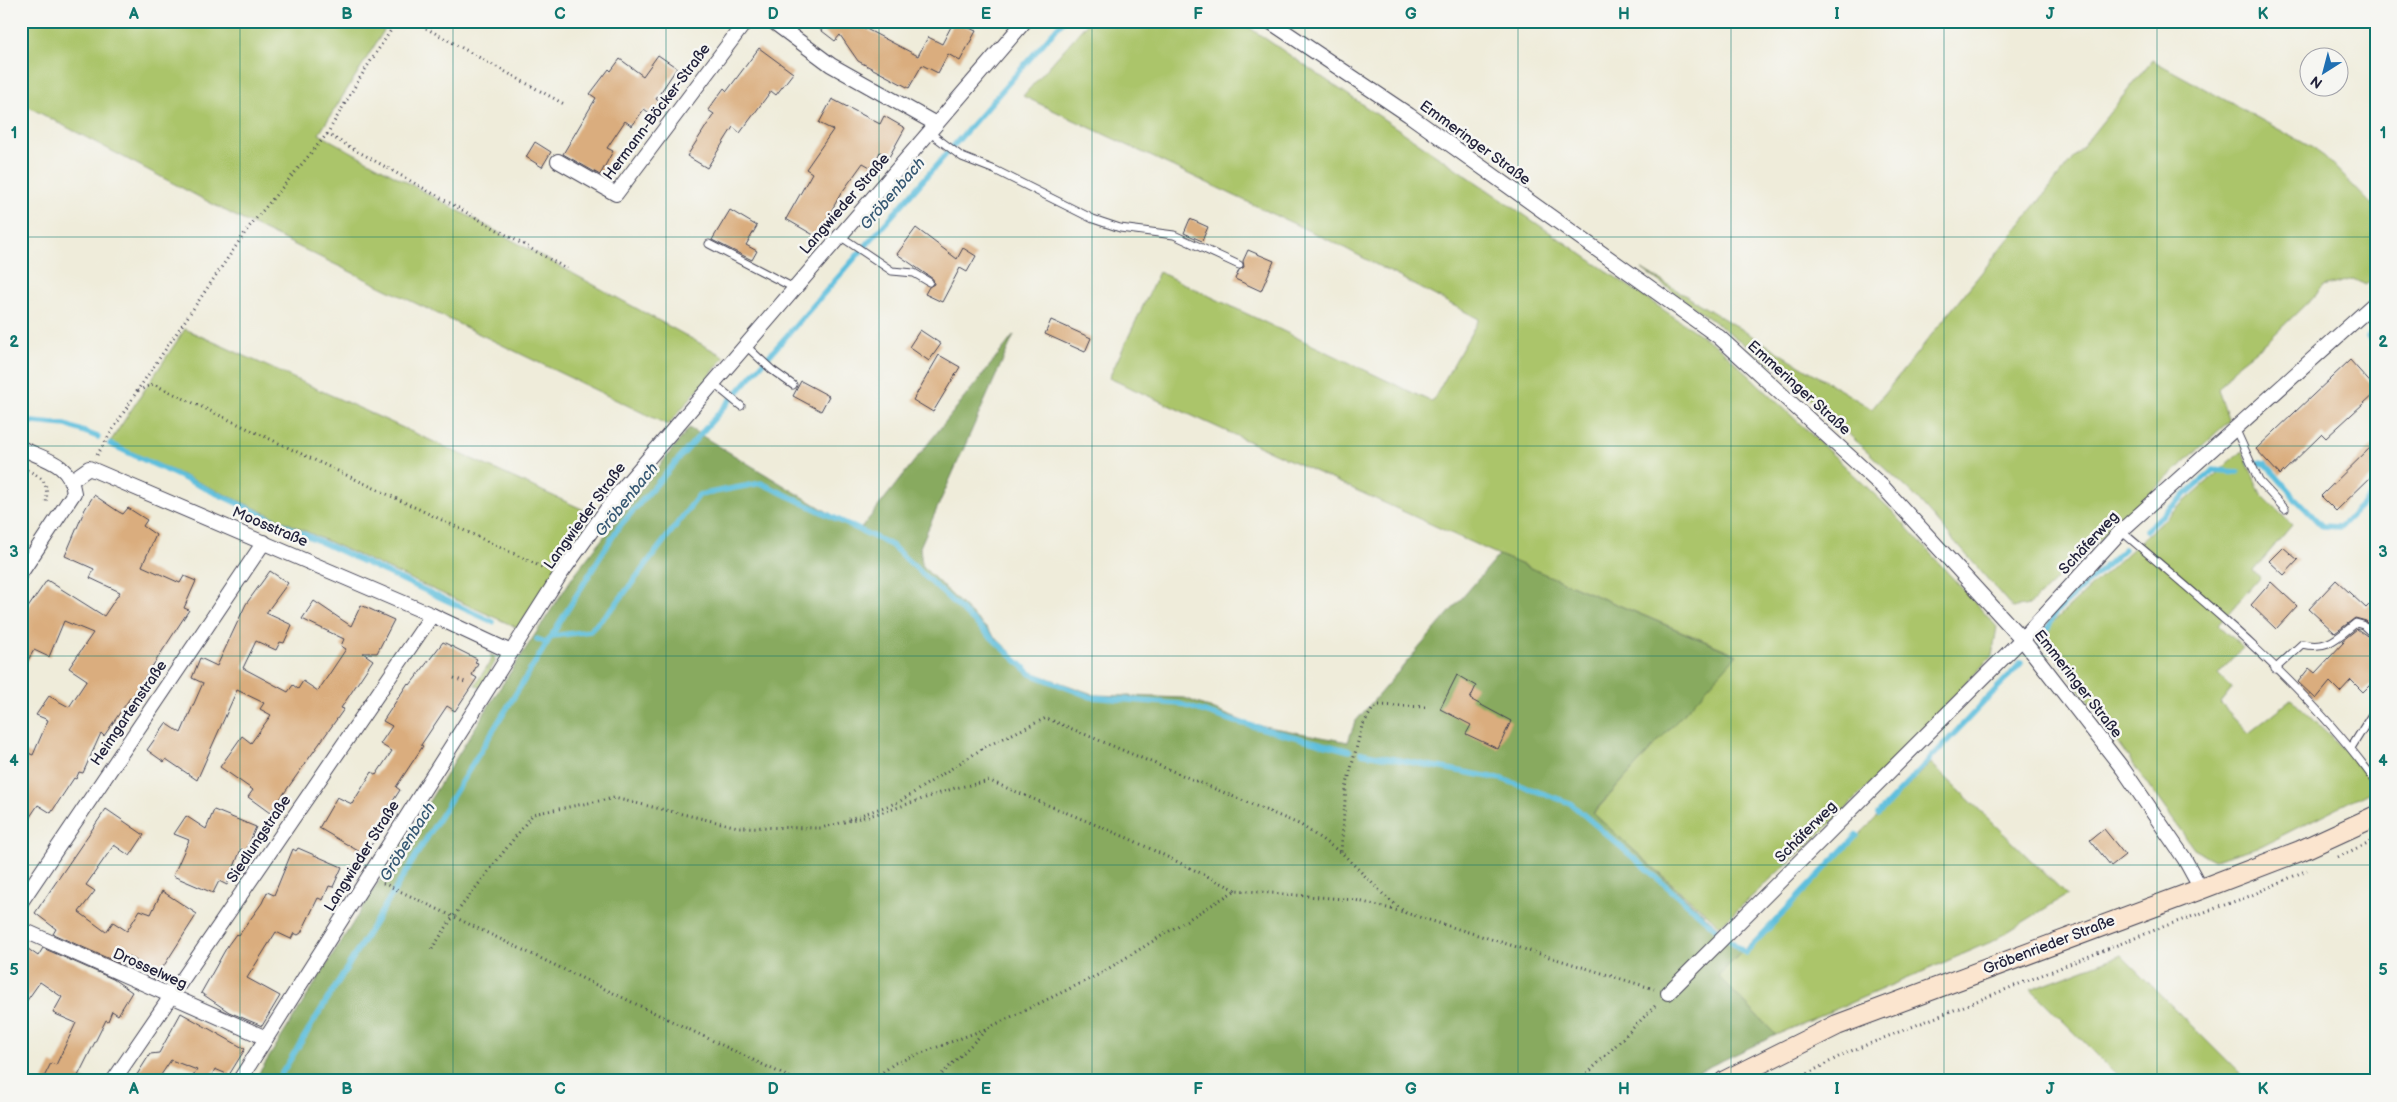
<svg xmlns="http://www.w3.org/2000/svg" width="2397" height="1102" font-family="'Balsamiq Sans',sans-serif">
<rect width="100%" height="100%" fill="#f6f6f2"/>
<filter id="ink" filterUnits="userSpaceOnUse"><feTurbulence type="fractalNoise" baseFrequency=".02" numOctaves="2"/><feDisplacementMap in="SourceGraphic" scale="10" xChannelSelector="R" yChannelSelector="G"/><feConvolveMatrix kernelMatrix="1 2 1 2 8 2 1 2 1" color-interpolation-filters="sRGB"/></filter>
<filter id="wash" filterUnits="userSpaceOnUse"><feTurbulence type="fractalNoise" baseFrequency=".0096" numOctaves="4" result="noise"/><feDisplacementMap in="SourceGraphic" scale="20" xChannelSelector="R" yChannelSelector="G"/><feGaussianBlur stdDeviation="1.12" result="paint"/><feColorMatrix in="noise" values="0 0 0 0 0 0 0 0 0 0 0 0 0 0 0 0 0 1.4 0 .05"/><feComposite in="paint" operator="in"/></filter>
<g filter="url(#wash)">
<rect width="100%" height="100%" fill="#efecda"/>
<g fill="#abc56b" stroke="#667453">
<path d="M21,21H390L319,134L725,357L668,425L239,218L21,103Z"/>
<path d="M1089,21H1239L1247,26L1721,349L1890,509L1997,627L1992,656L1848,807L1720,926L1593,814L1736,654L1499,555L1109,378L1159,272L1432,402L1479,319L1339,245L1023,96Z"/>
<path d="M2152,60L2311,147L2325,157L2376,209V274L2366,285L2353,279L2323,287L2269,340L2238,364L2218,389L2229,421L2029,605L2013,608L1913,494L1781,371L1642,269L1872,409Z"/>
<path d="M185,329L593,514L518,628L110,442Z"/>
<path d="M2242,451L2261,494L2292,525L2253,571L2260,577L2218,625L2243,648L2218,674L2232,688L2220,703L2249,733L2292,699L2367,771L2376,760V788L2261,846L2214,860L2194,849L2040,634L2147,535Z"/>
<path d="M490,654L494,656L495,662L486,678L487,683L481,688L475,685L492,659Z"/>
<path d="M1931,763L2067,895L1991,942L1776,1035L1718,976Z"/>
<path d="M2121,955L2247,1081H2123L2031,989Z"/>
</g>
<path fill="#88aa5f" stroke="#55664d" d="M1014,335L920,547L922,566L1031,672L1095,695L1185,698L1247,723L1348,742L1355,722L1499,555L1737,655L1593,813L1743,950L1718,976L1776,1035L1679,1081H254L500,688L574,575L689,428L859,531Z"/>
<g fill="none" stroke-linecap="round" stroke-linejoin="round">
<g stroke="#5fbfdd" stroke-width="5.5">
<path d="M2376,329L2368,337L2376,345"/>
<path d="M21,421L66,425L98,437"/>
<path d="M110,444L493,622"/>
<path d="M2251,462L2266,464L2295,498L2322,526L2340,527L2376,491"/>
<path d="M2146,530L2213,470L2238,472"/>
<path d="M552,636L590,631L616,604L699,495L761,483L891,545L1031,674L1091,697L1180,704L1233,721L1350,751"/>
<path d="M537,639L547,643"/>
<path d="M2041,643L2055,613L2124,549"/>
<path d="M1361,753L1502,779L1570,803L1722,934"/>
<path d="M1878,814L2021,663"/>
<path d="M1728,939L1745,953L1857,835"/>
<path d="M277,1081L618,528L1063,21"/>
</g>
</g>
<g id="blocks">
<g fill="#daad7e">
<path d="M809,21H851L918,56L928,37L942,44L954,21L976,31L960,61L948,54L938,73L922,65L909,88L858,61L840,35L835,41Z"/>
<path d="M759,48L793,73L776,95L771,91L740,133L733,127L707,168L687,156L714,114L708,110L724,88L727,91Z"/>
<path d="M658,55L677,68L656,99L664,105L655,117L644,109L632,126L625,121L607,148L613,151L600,175L563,154L596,98L590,94L609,69L611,71L620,59L643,76Z"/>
<path d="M832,99L880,124L884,116L905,128L889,157L880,152L872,168L863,163L840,195L817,237L786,219L812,173L806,169L833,130L819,123Z"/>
<path d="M535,142L551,152L542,167L526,157Z"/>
<path d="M730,210L757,226L746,245L757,251L752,260L712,240Z"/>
<path d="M1190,219L1208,227L1202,241L1184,233Z"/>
<path d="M916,228L957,259L963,248L976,256L967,272L960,268L942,302L925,294L929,287L934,284L933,279L897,254Z"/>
<path d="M1248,250L1274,261L1261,291L1235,279L1239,270L1244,267L1243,261Z"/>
<path d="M1051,320L1091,338L1085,352L1045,334Z"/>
<path d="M920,330L941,344L929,361L909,347Z"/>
<path d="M939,355L960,367L933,412L913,400Z"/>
<path d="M2350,360L2376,389V392L2326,438L2322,434L2280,475L2256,449Z"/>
<path d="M801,381L829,396L821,411L793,396Z"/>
<path d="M2376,442V472L2336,511L2321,496Z"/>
<path d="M94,495L119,512L123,514L128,508L147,520L143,526L156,535L142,566L180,583L184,576L196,581L184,608L189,610L131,699L130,698L104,736L101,733L83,773L79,772L76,779L74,778L51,813L38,805L21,830V750L33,755L48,720L36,715L49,696L69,707L87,680L69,668L93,633L64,621L49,657L34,650L21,672V621L27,609L47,580L104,616L120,592L90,578L94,569L65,556L85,509Z"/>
<path d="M2283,547L2298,560L2284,575L2269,561Z"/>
<path d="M270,571L288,583L266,613L292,625L284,643L280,642L276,650L256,641L243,668L288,692L293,685L298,689L303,681L318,691L346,649L341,646L344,639L302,619L314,601L351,626L361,605L394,620L377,653H363L373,660L341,708L344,709L270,813L248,797L253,790L220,767L242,736L251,743L271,715L260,709L264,703L237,690L197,780L166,759L164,762L147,750L166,723L181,733L203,683L192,678L200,658L217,666L246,604Z"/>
<path d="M2336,580L2366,608L2376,598V630L2366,621L2355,618L2335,633L2309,609Z"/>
<path d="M2271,582L2297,606L2276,629L2251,605Z"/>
<path d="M2357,629L2376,642V679L2363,692L2351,680L2340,692L2330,682L2316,699L2298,682L2309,668L2315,673L2344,642L2342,641Z"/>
<path d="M443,642L477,659L475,662L478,663L472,675L477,678L455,711L447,706L421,745L423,746L396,787L400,790L373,832L378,834L365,855L319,828L337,797L352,804L372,772L376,775L392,751L380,744L392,726L383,721L408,683L410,685Z"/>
<path d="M1457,675L1476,686L1470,699L1511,721L1498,749L1466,734L1471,725L1440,709Z"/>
<path d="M106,809L144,835L130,856L114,845L86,885L95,891L79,912L106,932L113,922L127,931L140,910L151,914L162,891L197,914L158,975L129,956L123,965L53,934L56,929L35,913Z"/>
<path d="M214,810L256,827L246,851L241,849L227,885L219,881L213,893L173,876L189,840L174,834L186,816L206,829Z"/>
<path d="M2104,829L2125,855L2111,866L2090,840Z"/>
<path d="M298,848L342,867L333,887L329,886L323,900L318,898L301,933L298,935L294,933L291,939L276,932L247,978L280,996L262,1026L229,1012L201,993L228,945L236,934L239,935L262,903L267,892L274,895L293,849L296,851Z"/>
<path d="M21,944L38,956L43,948L113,979L132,992L118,1015L112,1011L108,1021L106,1020L78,1076L87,1081H42L51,1063L56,1065L76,1023L53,1013L62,997L40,982L21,1009Z"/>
<path d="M181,1013L245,1049L229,1075L215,1069L209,1081H190L197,1070L171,1060L157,1081H133L150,1054L159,1053Z"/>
</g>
</g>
</g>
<g filter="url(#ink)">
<use href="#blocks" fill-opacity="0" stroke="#414053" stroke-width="1"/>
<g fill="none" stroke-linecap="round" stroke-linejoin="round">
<defs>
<g id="lane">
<path d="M929,132L962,157L995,170L1093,219L1120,228L1174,235L1239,265"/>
<path d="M840,236L892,271L914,273L929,282"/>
<path d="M709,244L794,288"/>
<path d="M745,345L772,370L793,385"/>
<path d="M713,383L741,406"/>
<path d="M2235,428L2259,481L2285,509"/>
<path d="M2121,531C2208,604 2310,689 2376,782"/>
<path d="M2275,669L2302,644C2328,650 2337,638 2356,623L2363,625L2376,637"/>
<path d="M2351,748L2376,708"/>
</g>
<g id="street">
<path d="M772,21L831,65L936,124"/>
<path d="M1269,21L1409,115L1719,337L1883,487L2022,639L2123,769L2184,858L2201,889"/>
<path d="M558,161L616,194L746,21"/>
<path d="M21,448C46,460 70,463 74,493L21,573"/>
<path d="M72,480L89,468L432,615L511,652"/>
<path d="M21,902L264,542"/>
<path d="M21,929L266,1038"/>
<path d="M1668,993L2022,639L2121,531L2376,302"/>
<path d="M113,1081L432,615"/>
<path d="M239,1081L560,575L617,495L1025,21"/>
</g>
<path id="secondary" d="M1725,1081L1837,1025L2201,889L2300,851L2376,816"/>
</defs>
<use href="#lane" stroke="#414053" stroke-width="9"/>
<use href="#street" stroke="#414053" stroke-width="16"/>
<use href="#secondary" stroke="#414053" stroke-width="22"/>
<g stroke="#414053" stroke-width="3" stroke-dasharray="1 4" stroke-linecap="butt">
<path d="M413,21L564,104"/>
<path d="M327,134L567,269"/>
<path d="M138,391L153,384L546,569"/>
<path d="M97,455L137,391L249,227L327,134L361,76L397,21"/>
<path d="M27,470C46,479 48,484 46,505"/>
<path d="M454,678L465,682"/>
<path d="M1425,707L1379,705L1372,710L1362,726L1346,788L1341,852L1385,896L1406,913L1654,989"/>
<path d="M849,819L899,802L985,747L1046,718L1301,825L1340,852"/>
<path d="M2338,857L2376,839"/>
<path d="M383,883L797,1081"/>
<path d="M432,949L453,917L533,814L614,798L738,827L821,828L887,811L955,788L990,781L1130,839L1236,890"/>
<path d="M871,1081L895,1063L988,1028L1098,975L1236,890L1355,900L1403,912"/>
<path d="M935,1081L986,1030"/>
<path d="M1580,1081L1657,1004"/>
<path d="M1794,1081L1846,1053L2165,926L2250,896L2307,870"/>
</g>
<use href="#lane" stroke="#fff" stroke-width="7"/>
<use href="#street" stroke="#fff" stroke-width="14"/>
<use href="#secondary" stroke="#fbe5cf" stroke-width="20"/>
</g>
</g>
<path fill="none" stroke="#0f766e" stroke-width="1" stroke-opacity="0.55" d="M240,21V1081M453,21V1081M666,21V1081M879,21V1081M1092,21V1081M1305,21V1081M1518,21V1081M1731,21V1081M1944,21V1081M2157,21V1081M21,237H2376M21,446H2376M21,656H2376M21,865H2376"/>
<g text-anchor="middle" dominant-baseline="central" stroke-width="5" stroke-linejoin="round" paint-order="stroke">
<g font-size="15" fill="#22223b" stroke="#f6f6f2">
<text transform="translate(657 112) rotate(-53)">Hermann-Böcker-Straße</text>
<text transform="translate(1475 143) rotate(36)">Emmeringer Straße</text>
<text transform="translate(845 204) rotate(-49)">Langwieder Straße</text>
<text transform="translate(1799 388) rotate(42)">Emmeringer Straße</text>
<text transform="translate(585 516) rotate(-54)">Langwieder Straße</text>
<text transform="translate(270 527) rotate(23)">Moosstraße</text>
<text transform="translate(2089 543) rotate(-47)">Schäferweg</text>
<text transform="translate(2078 684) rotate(52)">Emmeringer Straße</text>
<text transform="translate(129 713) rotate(-56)">Heimgartenstraße</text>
<text transform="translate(1806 832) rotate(-45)">Schäferweg</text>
<text transform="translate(259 839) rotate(-56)">Siedlungstraße</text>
<text transform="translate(362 856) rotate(-58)">Langwieder Straße</text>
<text transform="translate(2049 945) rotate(-21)">Gröbenrieder Straße</text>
<text transform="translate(150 969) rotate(24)">Drosselweg</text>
</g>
<g font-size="16" font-style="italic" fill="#375974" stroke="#f6f6f2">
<text transform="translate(893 194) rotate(-49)">Gröbenbach</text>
<text transform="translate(627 500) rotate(-51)">Gröbenbach</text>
<text transform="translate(408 842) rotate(-58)">Gröbenbach</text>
</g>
</g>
<rect width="2397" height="1102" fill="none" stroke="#f6f6f2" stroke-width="55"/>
<g transform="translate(2324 72) rotate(216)"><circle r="24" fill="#f6f6f2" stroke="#a1a1a9"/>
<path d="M0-4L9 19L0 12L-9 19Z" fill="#1f6fb2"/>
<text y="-8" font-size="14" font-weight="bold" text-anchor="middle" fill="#22223b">N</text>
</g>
<rect x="28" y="28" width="2342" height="1046" fill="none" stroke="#0f766e" stroke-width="2"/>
<g font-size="16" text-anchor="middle" font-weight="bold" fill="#0f766e">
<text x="134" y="19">A</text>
<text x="347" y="19">B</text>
<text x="560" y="19">C</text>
<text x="773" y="19">D</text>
<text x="986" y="19">E</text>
<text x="1198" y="19">F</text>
<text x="1411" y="19">G</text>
<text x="1624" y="19">H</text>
<text x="1837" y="19">I</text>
<text x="2050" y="19">J</text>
<text x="2263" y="19">K</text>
<text x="14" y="138">1</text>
<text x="2383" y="138">1</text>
<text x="14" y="347">2</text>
<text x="2383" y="347">2</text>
<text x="14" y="557">3</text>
<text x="2383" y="557">3</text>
<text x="14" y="766">4</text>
<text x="2383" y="766">4</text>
<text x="14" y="975">5</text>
<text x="2383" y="975">5</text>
<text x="134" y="1094">A</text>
<text x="347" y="1094">B</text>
<text x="560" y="1094">C</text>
<text x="773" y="1094">D</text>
<text x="986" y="1094">E</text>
<text x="1198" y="1094">F</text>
<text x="1411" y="1094">G</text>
<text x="1624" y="1094">H</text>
<text x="1837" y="1094">I</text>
<text x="2050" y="1094">J</text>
<text x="2263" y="1094">K</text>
</g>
</svg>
